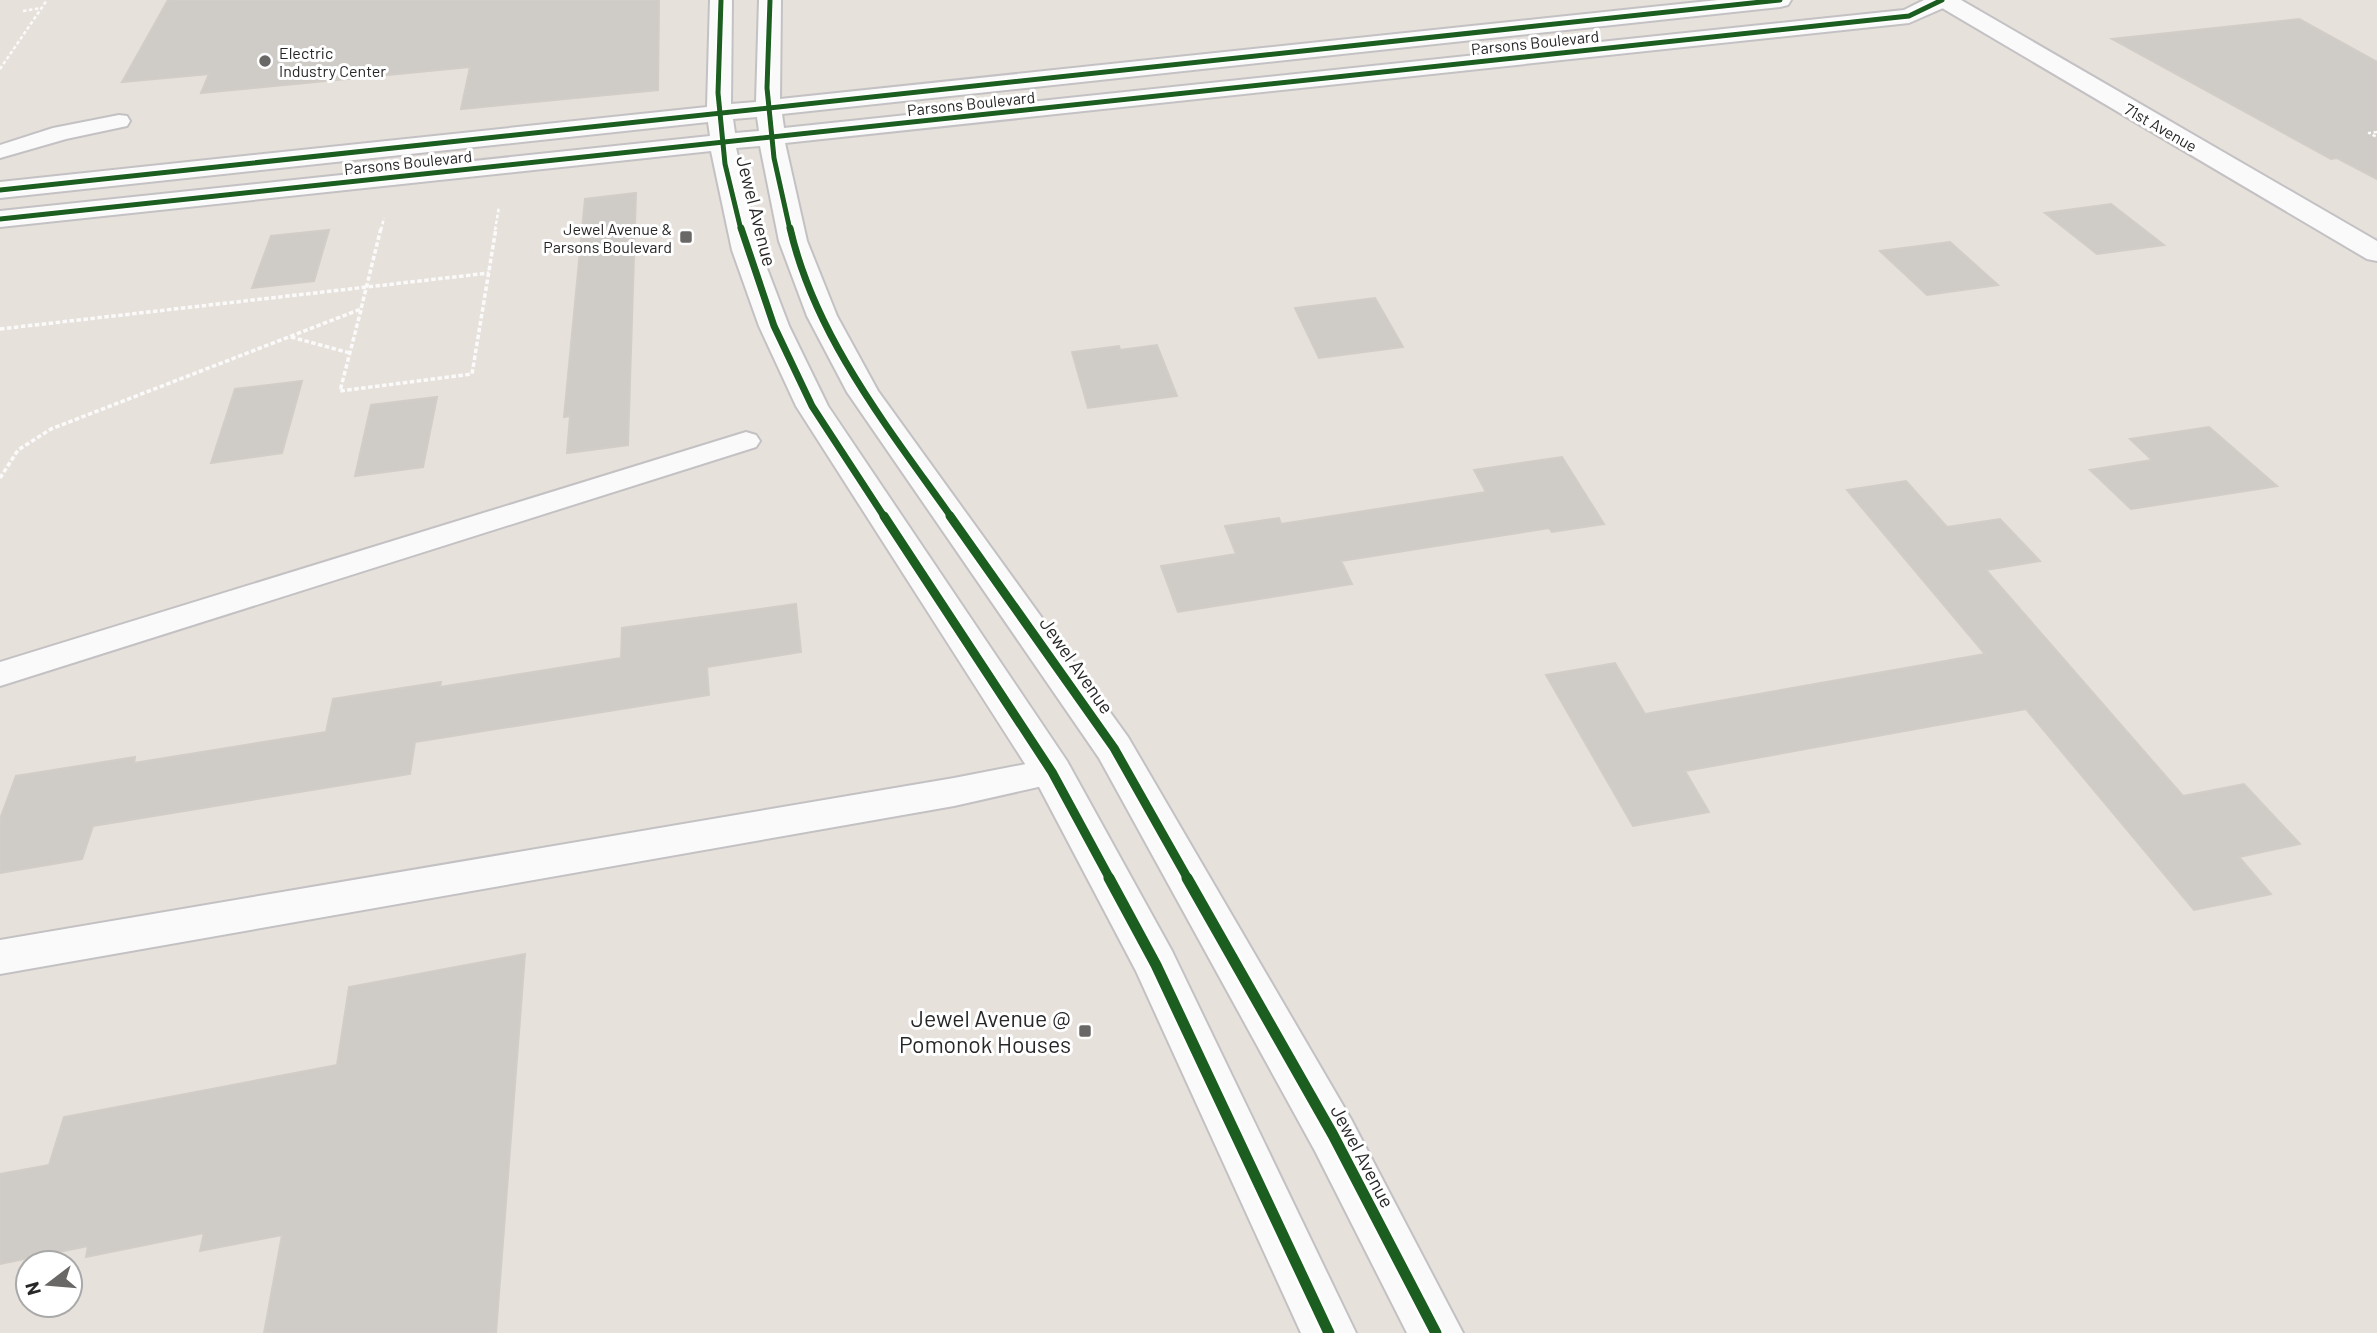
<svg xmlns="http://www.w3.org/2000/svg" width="2377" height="1333" font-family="Barlow,sans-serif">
<rect width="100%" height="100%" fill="#e7e1db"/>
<g fill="#cfcbc6" stroke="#d2cdc7" stroke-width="2">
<path d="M168,0H659L658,90L461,109L470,67L201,93L209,74L122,82Z"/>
<path d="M2299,19L2377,62V179L2337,158L2331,159L2112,39Z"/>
<path d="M636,193L628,445L567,453L570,416L564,417L585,199Z"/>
<path d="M2111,204L2164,245L2097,254L2045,213Z"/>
<path d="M329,230L314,281L252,288L271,236Z"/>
<path d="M1950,242L1998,285L1927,295L1880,251Z"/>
<path d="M1375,298L1403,347L1319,358L1295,308Z"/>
<path d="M1157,345L1177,396L1088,408L1072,352L1119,346L1120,350Z"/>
<path d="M302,381L282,453L211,463L235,389Z"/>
<path d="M437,397L423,467L355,476L371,405Z"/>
<path d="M2209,427L2277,486L2131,509L2090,470L2152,460L2130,439Z"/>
<path d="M1562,457L1604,524L1552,532L1549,528L1341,561L1352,584L1178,612L1161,566L1236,554L1225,526L1279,518L1281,524L1486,492L1474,470Z"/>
<path d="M1906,481L1947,527L2000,519L2040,561L1986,570L2183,796L2244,784L2300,844L2239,857L2271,894L2194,910L2026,709L1685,771L1709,812L1633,826L1546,675L1615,663L1645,714L1985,654L1847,490Z"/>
<path d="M796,604L801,652L707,667L709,695L415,742L410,774L93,826L82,859L0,873V819L16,776L135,757L134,763L326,732L333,699L441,682L440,687L621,658L622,628Z"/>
<path d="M525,954L496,1333H264L282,1235L200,1251L204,1233L86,1257L88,1246L0,1264V1174L49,1165L64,1117L337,1065L349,987Z"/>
</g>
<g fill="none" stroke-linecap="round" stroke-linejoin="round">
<defs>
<g id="lane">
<path d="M119,115L127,116L130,121L127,126L66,139L0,158V145L53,128Z"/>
<path d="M746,432L756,435L760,441L756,447L0,686V662Z"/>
<path d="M1052,759L1065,763L1070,772L1065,781L954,806L0,974V940L954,778Z"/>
</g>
<path id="street" d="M1934,0H1961L2377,241V261L2367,259L1937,5Z"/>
<path id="secondary" d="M710,0H732L731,104L756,102L759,0H781L780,99L1718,0H1791L1788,5L1780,7L782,114L784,128L1904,10L1924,0H1953L1950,5L1909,23L785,143L807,241L837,316L878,391L1128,737L1351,1119L1463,1333H1407L1315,1151L1099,758L847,392L807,316L779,241L760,146L736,148L760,250L789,326L828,406L1067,761L1172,951L1356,1333H1301L1136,971L1036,781L796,406L759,326L732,250L711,151L0,227V211L710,136L708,122L0,198V182L707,107ZM757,117L759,131L735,133L733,119Z"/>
</defs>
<use href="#lane" stroke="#c3c1c3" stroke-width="4"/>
<use href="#street" stroke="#c3c1c3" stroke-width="4"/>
<use href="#secondary" stroke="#c3c1c3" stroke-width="4"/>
<g stroke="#fbfafa" stroke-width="2.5" stroke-dasharray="3.5 2.5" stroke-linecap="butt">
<path d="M23,11L41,8"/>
<path d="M0,69L47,0"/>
<path d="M2377,132L2369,133L2377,137"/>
<path d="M381,230L384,218"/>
<path d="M495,230L499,207"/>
</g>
<g stroke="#fbfafa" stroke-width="3.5" stroke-dasharray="4.5 2.5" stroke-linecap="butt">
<path d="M361,310L340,391L472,374L496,228"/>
<path d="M0,329L489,273"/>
<path d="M291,337L350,353"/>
<path d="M0,478L18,450L51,429L361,309L381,228"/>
</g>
<use href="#lane" fill="#fbfafa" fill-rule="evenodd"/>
<use href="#street" fill="#fbfafa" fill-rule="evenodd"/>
<use href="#secondary" fill="#fbfafa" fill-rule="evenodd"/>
<defs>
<g id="cycleway-far3">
<path d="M721,0L718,93L725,164L741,230"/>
<path d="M770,0L767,88L774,158L790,230"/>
<path d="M0,190L1780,0"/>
<path d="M0,219L1909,16L1942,0"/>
</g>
<g id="cycleway-far2">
<path d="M741,228L774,326L812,406L885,518"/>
<path d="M790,228C815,337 889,429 952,518"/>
</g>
<g id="cycleway-far1">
<path d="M884,516L1052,772L1110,879"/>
<path d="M950,516L1114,748L1188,879"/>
</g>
<g id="cycleway">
<path d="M1109,878L1156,965L1329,1333"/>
<path d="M1187,878L1333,1135L1436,1333"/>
</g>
</defs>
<use href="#cycleway-far3" stroke="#fff" stroke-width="8"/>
<use href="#cycleway-far2" stroke="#fff" stroke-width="10"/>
<use href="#cycleway-far1" stroke="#fff" stroke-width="13"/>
<use href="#cycleway" stroke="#fff" stroke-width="16"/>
<use href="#cycleway-far3" stroke="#1b5e20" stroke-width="5"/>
<use href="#cycleway-far2" stroke="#1b5e20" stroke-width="7"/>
<use href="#cycleway-far1" stroke="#1b5e20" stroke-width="9"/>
<use href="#cycleway" stroke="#1b5e20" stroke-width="11"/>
</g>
<g fill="#6a6866" stroke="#fff" stroke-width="2.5">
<circle cx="265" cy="61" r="7"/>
<rect x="679" y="230" width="14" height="14" rx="3.5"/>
<rect x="1078" y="1024" width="14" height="14" rx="3.5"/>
</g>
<g text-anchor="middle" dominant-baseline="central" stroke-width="6" stroke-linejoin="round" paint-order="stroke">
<g font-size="16" fill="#272727" stroke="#fff">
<text transform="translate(1535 42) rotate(-6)">Parsons Boulevard</text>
<text transform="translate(971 103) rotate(-6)">Parsons Boulevard</text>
<text transform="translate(2161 127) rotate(30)">71st Avenue</text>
<text transform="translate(408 162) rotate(-6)">Parsons Boulevard</text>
</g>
<g font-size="16" fill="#272727" stroke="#fff" text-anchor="start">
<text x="279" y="52">Electric<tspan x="279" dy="18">Industry Center</tspan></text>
<text x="672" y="228" text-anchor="end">Jewel Avenue &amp;<tspan x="672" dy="18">Parsons Boulevard</tspan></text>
</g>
<g font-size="19" fill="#272727" stroke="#fff">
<text transform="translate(757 211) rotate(76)">Jewel Avenue</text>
<text transform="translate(1077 665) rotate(55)">Jewel Avenue</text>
<text transform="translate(1363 1156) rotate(62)">Jewel Avenue</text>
</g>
<g font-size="23" fill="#272727" stroke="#fff" text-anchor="end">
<text x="1071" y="1018">Jewel Avenue @<tspan x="1071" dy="26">Pomonok Houses</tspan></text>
</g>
</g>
<g transform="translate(49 1284) rotate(254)"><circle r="33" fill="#ffffff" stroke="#a9a9a9" stroke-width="2"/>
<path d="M0-5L12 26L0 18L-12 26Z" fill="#6a6866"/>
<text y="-10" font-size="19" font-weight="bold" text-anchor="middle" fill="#272727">N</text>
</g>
</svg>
